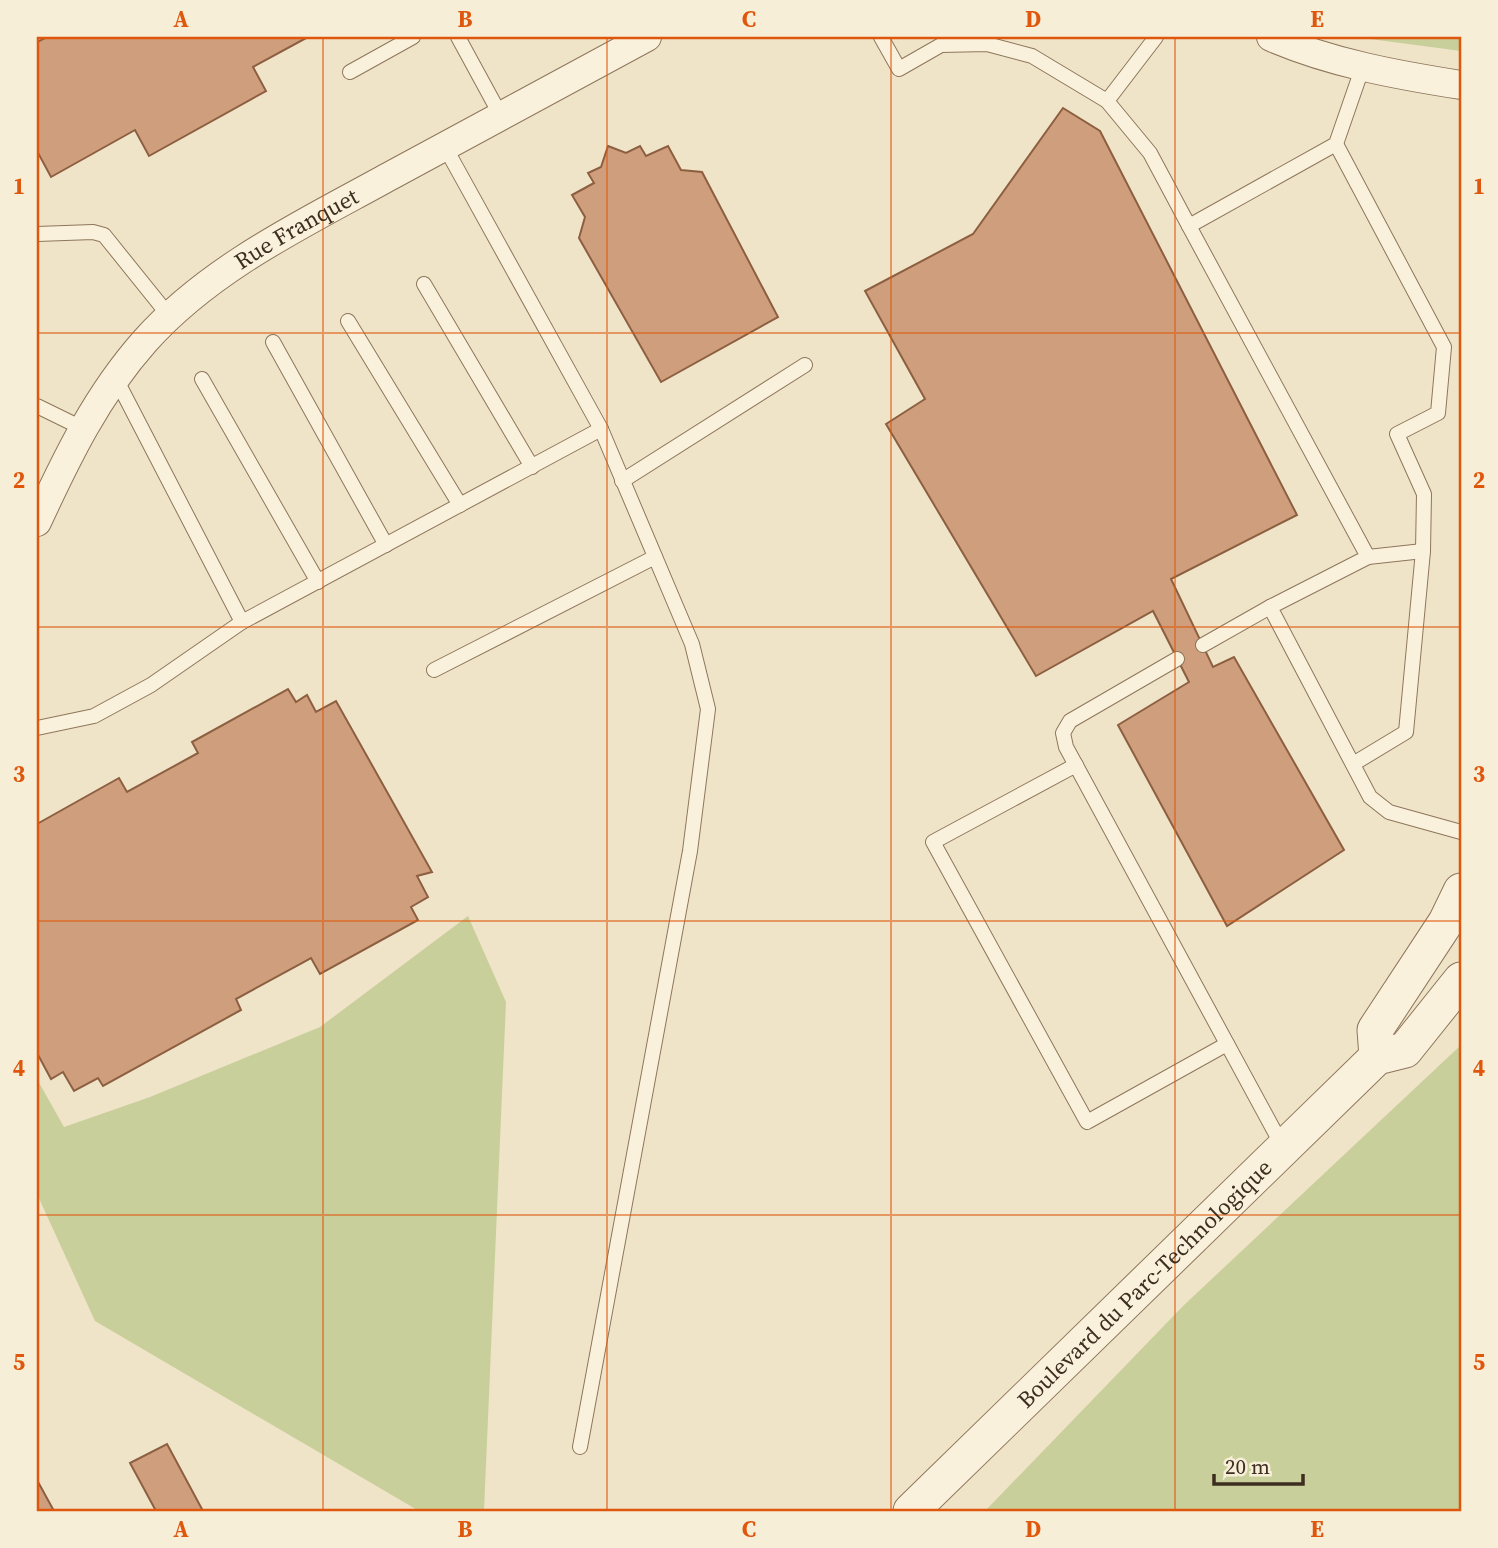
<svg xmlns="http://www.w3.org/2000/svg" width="1498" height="1548" font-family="'Source Serif 4',serif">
<rect width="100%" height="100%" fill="#f0e4c8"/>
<g fill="#c9cf9b">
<path d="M1355,37H1461V51Z"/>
<path d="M468,916L506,1002L484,1511H419L95,1321L37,1194V1079L64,1127L150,1097L320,1027Z"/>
<path d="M1461,1045V1511H985L1183,1306Z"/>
</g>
<g fill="#cf9f7d" stroke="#8d5f41" stroke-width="2">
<path d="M47,37H308L253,67L266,91L149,156L135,130L51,177L37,151V42Z"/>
<path d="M1063,108L1100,131L1297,515L1171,579L1213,667L1234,657L1344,850L1227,926L1118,725L1189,682L1153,611L1036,676L886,424L925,399L865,291L973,234Z"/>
<path d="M608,146L626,153L640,146L646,156L668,146L681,170L702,172L778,317L661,382L579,238L585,217L572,195L594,183L588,173L601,167Z"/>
<path d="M288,689L296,702L307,695L316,712L336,701L432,872L417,876L428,897L411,907L418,920L320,974L311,958L236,999L241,1010L103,1086L98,1078L74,1091L63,1072L51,1079L37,1053V824L119,778L127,792L198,753L192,742Z"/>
<path d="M167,1444L203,1511H156L130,1463Z"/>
<path d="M37,1480L54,1511H37Z"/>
</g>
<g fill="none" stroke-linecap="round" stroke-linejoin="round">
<defs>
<g id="service">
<path d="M458,37L501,116"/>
<path d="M881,37L899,69L941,45L987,44L1032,56L1107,101L1156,37"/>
<path d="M350,72L413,37"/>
<path d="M1107,101L1150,153L1189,226L1336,144L1363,66"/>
<path d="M1336,144L1444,347L1438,413L1397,434L1424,494L1423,551L1406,732L1353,764"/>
<path d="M1189,226L1368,557L1270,607L1370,797L1389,812L1461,832"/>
<path d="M37,234L93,232L104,235L170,317"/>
<path d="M424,284L532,467"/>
<path d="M348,321L460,505"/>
<path d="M273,342L386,545"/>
<path d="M202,379L318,582"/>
<path d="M37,406L82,428"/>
<path d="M622,481L805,365"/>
<path d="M1368,557L1423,551"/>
<path d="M242,622L601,429L445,147"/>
<path d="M1203,645L1270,607"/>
<path d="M1177,659L1070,721L1063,733L1066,747L1283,1147"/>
<path d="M434,670L655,557"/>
<path d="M37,728L94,716L151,685L242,622L115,377"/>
<path d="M1076,765L933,842L1087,1122L1227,1044"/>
<path d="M580,1447L690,851L708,709L692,644L601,429"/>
</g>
<g id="minor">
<path d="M1271,37C1331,63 1397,75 1461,85"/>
<path id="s1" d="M37,522C67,457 97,395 145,341C211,267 305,223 390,176C476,130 561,83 647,37"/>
</g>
<g id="tertiary">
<path d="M1377,1057L1375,1030L1446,922L1461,891"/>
<path id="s2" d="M911,1511L1377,1057L1405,1050L1461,980"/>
</g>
</defs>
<use href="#service" stroke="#8d765c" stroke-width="16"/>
<use href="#minor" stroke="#8d765c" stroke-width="30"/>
<use href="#tertiary" stroke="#8d765c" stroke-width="37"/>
<use href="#service" stroke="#faf1dc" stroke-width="14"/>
<use href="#minor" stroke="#faf1dc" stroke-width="28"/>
<use href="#tertiary" stroke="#faf1dc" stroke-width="35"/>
</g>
<path fill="none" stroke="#df570d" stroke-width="2" stroke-opacity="0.55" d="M323,37V1511M607,37V1511M891,37V1511M1175,37V1511M37,333H1461M37,627H1461M37,921H1461M37,1215H1461"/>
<g text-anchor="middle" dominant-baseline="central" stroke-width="7" stroke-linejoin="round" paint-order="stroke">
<g font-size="23" fill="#3d2e20" stroke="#f7eed8">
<text stroke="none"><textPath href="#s1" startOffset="401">Rue Franquet</textPath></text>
<text stroke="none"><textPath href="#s2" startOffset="326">Boulevard du Parc-Technologique</textPath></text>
</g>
</g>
<rect width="1498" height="1548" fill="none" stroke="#f7eed8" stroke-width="77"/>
<path d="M1214 1474v10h89v-10" fill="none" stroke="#3d2e20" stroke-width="3.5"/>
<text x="1225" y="1474" font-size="21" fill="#3d2e20" stroke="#f7eed8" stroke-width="5" paint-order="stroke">20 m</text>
<rect x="38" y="38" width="1422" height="1472" fill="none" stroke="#df570d" stroke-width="2.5"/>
<g font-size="23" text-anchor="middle" font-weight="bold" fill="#df570d">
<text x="181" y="27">A</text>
<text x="465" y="27">B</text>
<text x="749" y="27">C</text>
<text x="1033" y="27">D</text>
<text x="1317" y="27">E</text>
<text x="19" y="194">1</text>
<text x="1479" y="194">1</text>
<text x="19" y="488">2</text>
<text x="1479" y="488">2</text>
<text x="19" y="782">3</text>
<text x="1479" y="782">3</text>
<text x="19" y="1076">4</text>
<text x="1479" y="1076">4</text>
<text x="19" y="1370">5</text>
<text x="1479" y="1370">5</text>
<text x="181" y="1537">A</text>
<text x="465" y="1537">B</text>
<text x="749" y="1537">C</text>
<text x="1033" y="1537">D</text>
<text x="1317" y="1537">E</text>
</g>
</svg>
